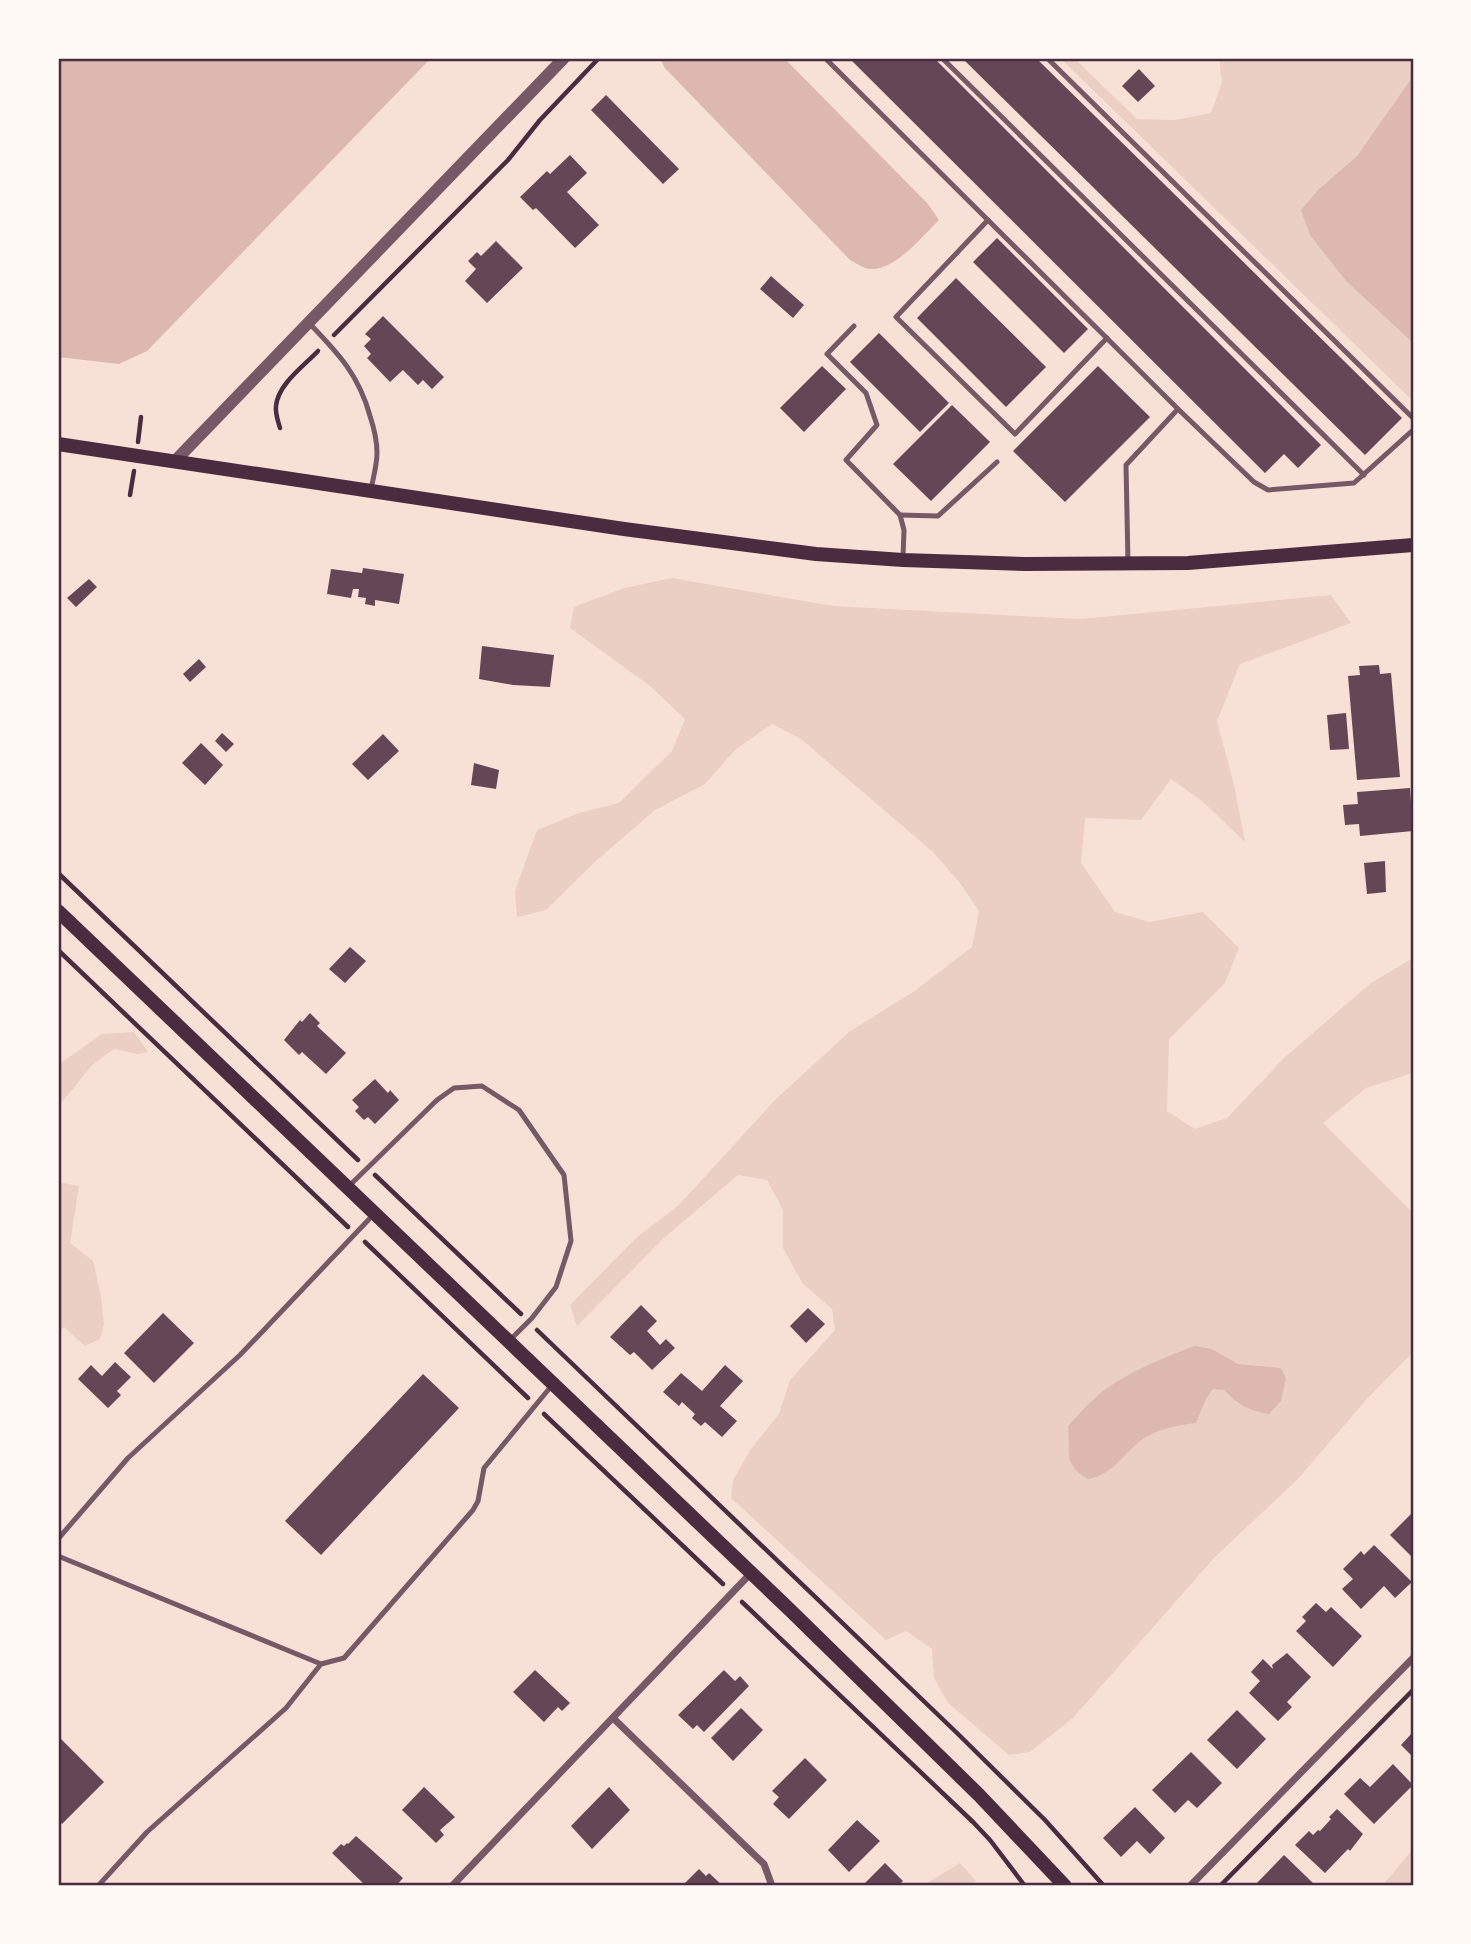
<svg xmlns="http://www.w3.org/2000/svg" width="1471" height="1944" font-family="Poppins,sans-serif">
<rect width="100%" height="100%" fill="#f7e1d7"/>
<g fill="#ebcfc5">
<path d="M1060,58H1074L1137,119L1175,120L1211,113L1222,82L1219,58H1413V76L1357,156L1319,189L1347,282L1413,343V401Z"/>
<path d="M672,578L833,606L1080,619L1331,595L1351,623L1240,664L1217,721L1234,785L1245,842L1202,801L1171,779L1141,820L1085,818L1081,863L1115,912L1149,922L1203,912L1239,948L1225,983L1169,1039L1167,1111L1195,1129L1227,1118L1284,1058L1321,1026L1371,983L1413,958V1073L1366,1088L1323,1123L1413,1213V1352L1366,1400L1297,1480L1215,1557L1073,1718L1030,1752L1009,1755L948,1703L934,1678L932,1649L906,1631L886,1640L731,1498L733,1480L751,1449L779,1414L790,1380L835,1330L832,1309L803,1284L783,1248V1210L767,1180L738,1175L664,1238L577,1326L570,1305L636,1238L678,1206L775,1100L849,1032L916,990L972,947L979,911L960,883L933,852L801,739L772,724L736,749L705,784L655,810L597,860L546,910L517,917L515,891L537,830L579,813L619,803L672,751L685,719L650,686L570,628L574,607L624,588Z"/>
<path d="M134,1032L148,1052L138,1054L114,1049L93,1064L58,1107V1065L102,1034Z"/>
<path d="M58,1182L79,1186L70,1243L93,1261L101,1296L104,1324L100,1339L85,1346L64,1327L58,1333Z"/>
<path d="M1413,1849V1886H1382Z"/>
<path d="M960,1863L976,1881L967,1886H922Z"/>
</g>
<g fill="#dcb8b0">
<path d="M58,58H431L147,351L119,364L58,357Z"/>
<path d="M660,58H784L928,204L939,220C923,236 895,270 871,269C864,269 856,263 850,260L665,68Z"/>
<path d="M1413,76V343L1347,282L1310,235L1301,210L1319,189L1357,156Z"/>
<path d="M1194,1346L1212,1349L1238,1364L1281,1368L1286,1378L1281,1401L1269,1414C1248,1411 1238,1404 1224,1390L1213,1389L1206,1399L1196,1423C1179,1425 1161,1428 1146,1437C1125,1450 1114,1475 1088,1479C1062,1463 1071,1453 1068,1426C1077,1417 1085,1406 1095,1398C1122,1374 1161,1359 1194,1346Z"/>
</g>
<g fill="#644757">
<path d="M849,58H934L1321,445L1298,468L1284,454L1265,473Z"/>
<path d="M962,58H1036L1402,418L1365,455Z"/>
<path d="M1139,69L1155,86L1138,102L1122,86Z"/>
<path d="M606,95L679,169L663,184L591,110Z"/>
<path d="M570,155L587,173L567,192L599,225L575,248L536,208L533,210L520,197L547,171L550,174Z"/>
<path d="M997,238L1088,329L1064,353L973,262Z"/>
<path d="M496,241L523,268L487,303L465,281L476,269L468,261L477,252L481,256Z"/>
<path d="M771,276L804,305L793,318L760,289Z"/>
<path d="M956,278L1046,367L1006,407L917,318Z"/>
<path d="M383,316L444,377L432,389L423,380L418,385L403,370L390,382L367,358L371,354L364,346L371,339L365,334Z"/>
<path d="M879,333L949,403L920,432L850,362Z"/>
<path d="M822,366L846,389L804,432L780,408Z"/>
<path d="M1098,366L1150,417L1065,502L1013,451Z"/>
<path d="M952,405L990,442L931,501L893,464Z"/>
<path d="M363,568L404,574L399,604L375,600V606L365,604L366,598L358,597L359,589H353L351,598L327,594L331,569L362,573Z"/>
<path d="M89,579L97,587L76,607L67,598Z"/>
<path d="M482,646L554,655L550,687L513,685L479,679Z"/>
<path d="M199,659L206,667L190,682L183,674Z"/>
<path d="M1379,665L1380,674L1391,673L1400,777L1357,780L1348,676L1360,675L1359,666Z"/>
<path d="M1346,713L1349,749L1330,750L1327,715Z"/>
<path d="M222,733L234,744L226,752L215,741Z"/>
<path d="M383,734L399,751L368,780L352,764Z"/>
<path d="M201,743L223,765L205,785L182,763Z"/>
<path d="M474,763L499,770L496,789L471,785Z"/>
<path d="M1410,788L1413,831L1360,836L1359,824L1345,825L1343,805L1358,804L1357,792Z"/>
<path d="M1385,861L1386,892L1367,894L1364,863Z"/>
<path d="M350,947L366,961L345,983L329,969Z"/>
<path d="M310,1013L320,1023L317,1026L346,1053L326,1074L302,1052L299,1055L284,1040L300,1020L302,1022Z"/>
<path d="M375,1079L388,1093L390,1090L399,1100L375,1124L368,1117L364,1120L355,1111L359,1107L352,1100Z"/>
<path d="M641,1305L657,1321L647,1331L660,1345L666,1339L675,1348L652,1370L634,1352L630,1355L610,1337Z"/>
<path d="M808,1308L825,1324L806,1343L790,1326Z"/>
<path d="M163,1313L194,1343L154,1383L124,1353Z"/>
<path d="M115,1362L131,1377L117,1391L121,1395L108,1408L78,1379L91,1365L102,1376Z"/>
<path d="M725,1365L743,1381L720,1406L737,1421L722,1437L705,1422L701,1426L692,1418L695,1414L682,1402L679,1406L663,1392L681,1373L702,1391Z"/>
<path d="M423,1374L459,1408L321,1555L285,1521Z"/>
<path d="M1413,1512V1558L1390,1535Z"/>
<path d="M1374,1545L1412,1582L1395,1598L1384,1586L1361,1609L1342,1589L1353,1579L1343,1569L1361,1551L1364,1555Z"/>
<path d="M1316,1603L1326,1612L1331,1607L1362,1636L1333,1667L1296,1631L1306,1621L1302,1617Z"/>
<path d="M1287,1653L1311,1677L1287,1702L1292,1707L1278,1721L1249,1693L1260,1681L1251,1672L1263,1659L1273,1669L1272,1665Z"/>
<path d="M535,1670L570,1703L562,1711L558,1707L544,1722L513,1692Z"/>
<path d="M724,1670L735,1681L740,1676L749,1686L704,1732L697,1725L693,1729L678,1715Z"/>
<path d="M741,1708L763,1730L733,1761L711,1738Z"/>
<path d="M1237,1710L1266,1739L1237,1769L1207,1740Z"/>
<path d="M1412,1733L1413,1735V1757L1401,1745Z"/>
<path d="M58,1736L104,1782L62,1824L58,1819Z"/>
<path d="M1191,1752L1222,1783L1197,1808L1188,1800L1175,1813L1152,1790Z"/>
<path d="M805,1758L827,1780L789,1819L773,1804L779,1797L772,1791Z"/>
<path d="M1393,1764L1413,1785L1374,1824L1344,1794L1360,1778L1370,1787Z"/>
<path d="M424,1787L455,1817L440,1830L444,1835L436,1843L402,1810Z"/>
<path d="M609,1787L630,1810L592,1849L571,1826Z"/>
<path d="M1135,1807L1165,1838L1150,1854L1137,1841L1121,1857L1103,1838Z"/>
<path d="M1337,1809L1363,1834L1350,1851L1348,1849L1325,1873L1295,1845L1309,1831L1313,1835L1318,1830L1320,1831L1331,1819L1329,1817Z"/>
<path d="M857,1820L880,1841L849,1872L828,1850Z"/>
<path d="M356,1836L403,1878L396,1886H366L332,1853L341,1844L344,1846L347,1843L348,1844Z"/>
<path d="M1284,1855L1314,1884L1312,1886H1254Z"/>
<path d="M885,1863L903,1881L898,1886H862Z"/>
<path d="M699,1869L706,1876L709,1873L723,1886H682Z"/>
</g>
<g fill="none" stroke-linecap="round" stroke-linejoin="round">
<g stroke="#4a2c40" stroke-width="4.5">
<path d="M334,335L508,160L540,120L599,58"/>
<path d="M280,428C278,421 275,413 276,406C278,384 304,366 318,351"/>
<path d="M138,442L141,417"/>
<path d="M130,495L134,471"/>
<path d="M58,873L358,1160"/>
<path d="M58,950L348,1227"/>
<path d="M375,1175L521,1314"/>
<path d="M365,1242L528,1398"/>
<path d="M537,1330L957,1733L1045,1820L1104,1886"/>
<path d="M544,1414L723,1584"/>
<path d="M742,1602L973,1822L990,1840L1025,1886"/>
<path d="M1220,1886L1413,1690"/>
</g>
<g stroke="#755966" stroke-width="5">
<path d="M825,58L1178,409"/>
<path d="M942,58L1364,475"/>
<path d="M1047,58L1413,418"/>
<path d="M988,220L896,317L1015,434L1107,338"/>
<path d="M309,323C338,353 359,375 370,416C374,428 377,440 377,453C377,465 373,478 371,490"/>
<path d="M854,326L827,354L866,393L877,425L846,460L900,515L904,530L903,557"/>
<path d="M900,515L938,516L997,462"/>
<path d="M1128,563L1126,465L1178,409L1254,482L1268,490L1354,483L1413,430"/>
<path d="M348,1187L437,1100L454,1088L482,1086L519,1110L564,1175L571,1241L556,1287L532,1318L511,1339"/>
<path d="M58,1539L128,1458L240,1355L374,1214"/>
<path d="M58,1556L321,1664L344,1658L473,1510L478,1501L484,1468L553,1384"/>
<path d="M98,1886L147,1832L286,1708L321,1664"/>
</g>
<g stroke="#755966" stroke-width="7">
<path d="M613,1718L764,1864L772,1886"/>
<path d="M452,1886L751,1573"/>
<path d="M1190,1886L1413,1658"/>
</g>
<path stroke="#755966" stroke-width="12" d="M175,461L564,58"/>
<g stroke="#4a2c40" stroke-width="14">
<path d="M58,444L624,529L816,554L903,560L1025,564L1188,563L1413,545"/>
<path d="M58,911L790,1610L979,1795L1065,1886"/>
</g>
</g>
<rect width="1471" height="1944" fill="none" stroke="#fffaf5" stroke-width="119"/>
<rect x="60" y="60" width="1352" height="1824" fill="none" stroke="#4a2c40" stroke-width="2.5"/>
</svg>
